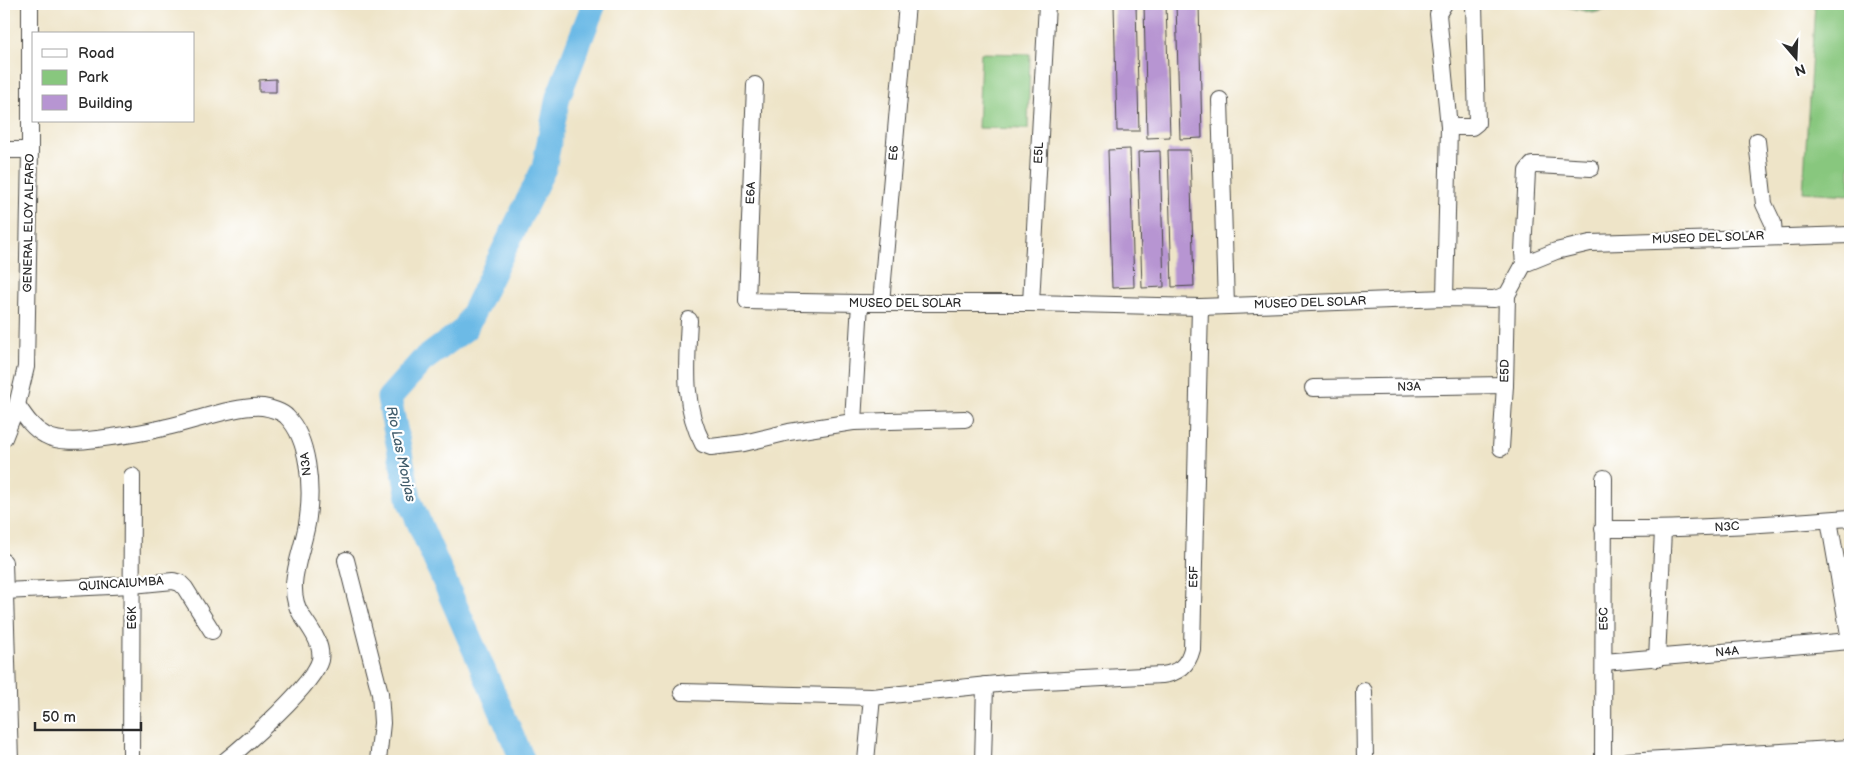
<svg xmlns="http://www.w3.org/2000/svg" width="1854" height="765" font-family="'Balsamiq Sans',sans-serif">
<rect width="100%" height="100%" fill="#fff"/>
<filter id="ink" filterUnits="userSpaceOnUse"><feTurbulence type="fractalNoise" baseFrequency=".02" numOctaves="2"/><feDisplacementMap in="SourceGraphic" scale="10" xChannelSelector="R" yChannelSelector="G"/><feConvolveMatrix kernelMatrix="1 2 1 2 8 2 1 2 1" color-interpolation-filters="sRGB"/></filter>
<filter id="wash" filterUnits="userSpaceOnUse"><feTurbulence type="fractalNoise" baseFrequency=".0096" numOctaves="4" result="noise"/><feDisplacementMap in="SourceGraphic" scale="20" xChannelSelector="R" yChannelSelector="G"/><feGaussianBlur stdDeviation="1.12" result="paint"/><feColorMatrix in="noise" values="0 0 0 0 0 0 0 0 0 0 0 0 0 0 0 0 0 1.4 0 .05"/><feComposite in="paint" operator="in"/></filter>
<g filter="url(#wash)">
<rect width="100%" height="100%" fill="#eee4c8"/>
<g fill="#88c77e" stroke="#5a7954">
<path d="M1815,4H1850V195L1803,192Z"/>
<path d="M981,53L1030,54L1028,129L978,128Z"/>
</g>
<path fill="#6eac6d" stroke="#4c6c4c" d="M1555,4H1627L1593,13Z"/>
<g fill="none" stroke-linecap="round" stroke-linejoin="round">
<path stroke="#6cbae6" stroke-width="25" d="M523,761L410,502L389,398L422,361L465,329L544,168L558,97L594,4"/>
</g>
<g id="blocks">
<g fill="#b795d2">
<path d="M1114,4H1136L1139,131H1117Z"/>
<path d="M1144,4H1166L1170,137L1147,138Z"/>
<path d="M1176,4H1199L1202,138L1180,139Z"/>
<path d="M276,79V92H259V80Z"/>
<path d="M1130,149L1134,287L1112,288L1108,150Z"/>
<path d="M1168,150H1190L1194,286L1172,287Z"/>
<path d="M1160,151L1164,287L1142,288L1138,152Z"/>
</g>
</g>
</g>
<g filter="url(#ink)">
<use href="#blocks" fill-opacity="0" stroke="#484743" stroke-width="1"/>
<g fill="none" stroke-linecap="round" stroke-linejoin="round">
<defs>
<g id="minor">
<path d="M1444,4L1438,14L1449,127L1445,298"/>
<path d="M755,85L747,301L860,303H1031L1200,307L1445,298L1494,299L1507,295L1524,264L1556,251L1590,243L1850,235"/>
<path d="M1220,100L1226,306"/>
<path d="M1449,127H1472L1477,123L1474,4"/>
<path d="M1757,141L1764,204L1773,223L1774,236"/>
<path d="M4,150H30"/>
<path d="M1524,264L1523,252L1527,171L1532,165H1537L1591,168"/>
<path d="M881,303L907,4"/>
<path d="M1031,303L1047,4"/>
<path d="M689,320C687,362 682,405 703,444L711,447L744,443L789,432L853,422L965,419"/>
<path d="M1313,388L1505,385"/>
<path d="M17,405C25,417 32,428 45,435C59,443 81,441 97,439C120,436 144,433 167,427C191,422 240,404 263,407C270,408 283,412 287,417C309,439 312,487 308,517C305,549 282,586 302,616C310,628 323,644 320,660C314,684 246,744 225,761"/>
<path d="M853,422L860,303"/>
<path d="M4,438L17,405L26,367L30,150V4"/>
<path d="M1501,448L1505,385L1507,295"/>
<path d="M1829,520L1850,640"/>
<path d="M1603,529C1686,530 1768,524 1850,518"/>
<path d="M346,560L380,693L382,723L378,761"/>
<path d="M4,562L10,761"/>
<path d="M4,591L132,585L173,581L180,583L185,588L212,631"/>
<path d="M1657,659L1663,530"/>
<path d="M1604,662L1850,641"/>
<path d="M1364,691L1365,761"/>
<path d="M682,692L872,697L1007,683L1162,675C1179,673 1188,665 1192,649L1200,307"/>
<path d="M131,761L132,476"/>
<path d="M866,761L872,697"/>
<path d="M983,761L985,685"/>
<path d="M1603,761L1604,478"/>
<path d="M1627,761L1850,748"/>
</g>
</defs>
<use href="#minor" stroke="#484743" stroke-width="18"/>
<use href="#minor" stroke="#fff" stroke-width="16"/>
</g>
</g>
<g text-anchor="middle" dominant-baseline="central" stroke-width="4.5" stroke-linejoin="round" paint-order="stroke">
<g font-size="12" fill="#2b2b2b" stroke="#fff">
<text transform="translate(894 153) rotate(-85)">E6</text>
<text transform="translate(1039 153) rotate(-87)">E5L</text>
<text transform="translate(751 193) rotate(-88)">E6A</text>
<text transform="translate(29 223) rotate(-89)">GENERAL ELOY ALFARO</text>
<text transform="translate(1708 238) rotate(-2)">MUSEO DEL SOLAR</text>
<text x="905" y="303">MUSEO DEL SOLAR</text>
<text transform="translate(1310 303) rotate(-2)">MUSEO DEL SOLAR</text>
<text transform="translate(1505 371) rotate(-89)">E5D</text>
<text transform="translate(1409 387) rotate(-1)">N3A</text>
<text transform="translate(306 464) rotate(-96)">N3A</text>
<text transform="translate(1727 527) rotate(-3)">N3C</text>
<text transform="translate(1194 577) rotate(-89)">E5F</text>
<text transform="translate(121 584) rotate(-4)">QUINCAIUMBA</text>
<text transform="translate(132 618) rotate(-90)">E6K</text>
<text transform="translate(1604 619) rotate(-91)">E5C</text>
<text transform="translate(1727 652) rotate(-5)">N4A</text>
</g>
<g font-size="14" font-style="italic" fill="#425d6c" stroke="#fff">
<text transform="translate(401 454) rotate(78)">Rio Las Monjas</text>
</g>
</g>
<rect width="1854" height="765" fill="none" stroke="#fff" stroke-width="20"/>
<rect x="32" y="32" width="162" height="90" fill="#ffffff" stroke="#aaaaaa"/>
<rect x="42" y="49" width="25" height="8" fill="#ffffff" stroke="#aaaaaa"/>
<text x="78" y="58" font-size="15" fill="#2b2b2b">Road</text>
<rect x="42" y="70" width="25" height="15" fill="#88c77e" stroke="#aaaaaa"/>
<text x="78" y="82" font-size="15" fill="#2b2b2b">Park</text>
<rect x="42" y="95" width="25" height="15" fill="#b795d2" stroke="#aaaaaa"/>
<text x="78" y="108" font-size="15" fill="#2b2b2b">Building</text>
<g transform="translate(1796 58) rotate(161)" stroke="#ffffff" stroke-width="4" paint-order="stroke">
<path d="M0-4L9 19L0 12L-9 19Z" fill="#2b2b2b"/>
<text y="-8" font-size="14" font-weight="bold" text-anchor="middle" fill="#2b2b2b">N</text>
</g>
<path d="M35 722v8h106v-8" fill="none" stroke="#2b2b2b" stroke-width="2.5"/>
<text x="42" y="722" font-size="15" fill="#2b2b2b" stroke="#ffffff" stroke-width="4" paint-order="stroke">50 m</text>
</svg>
